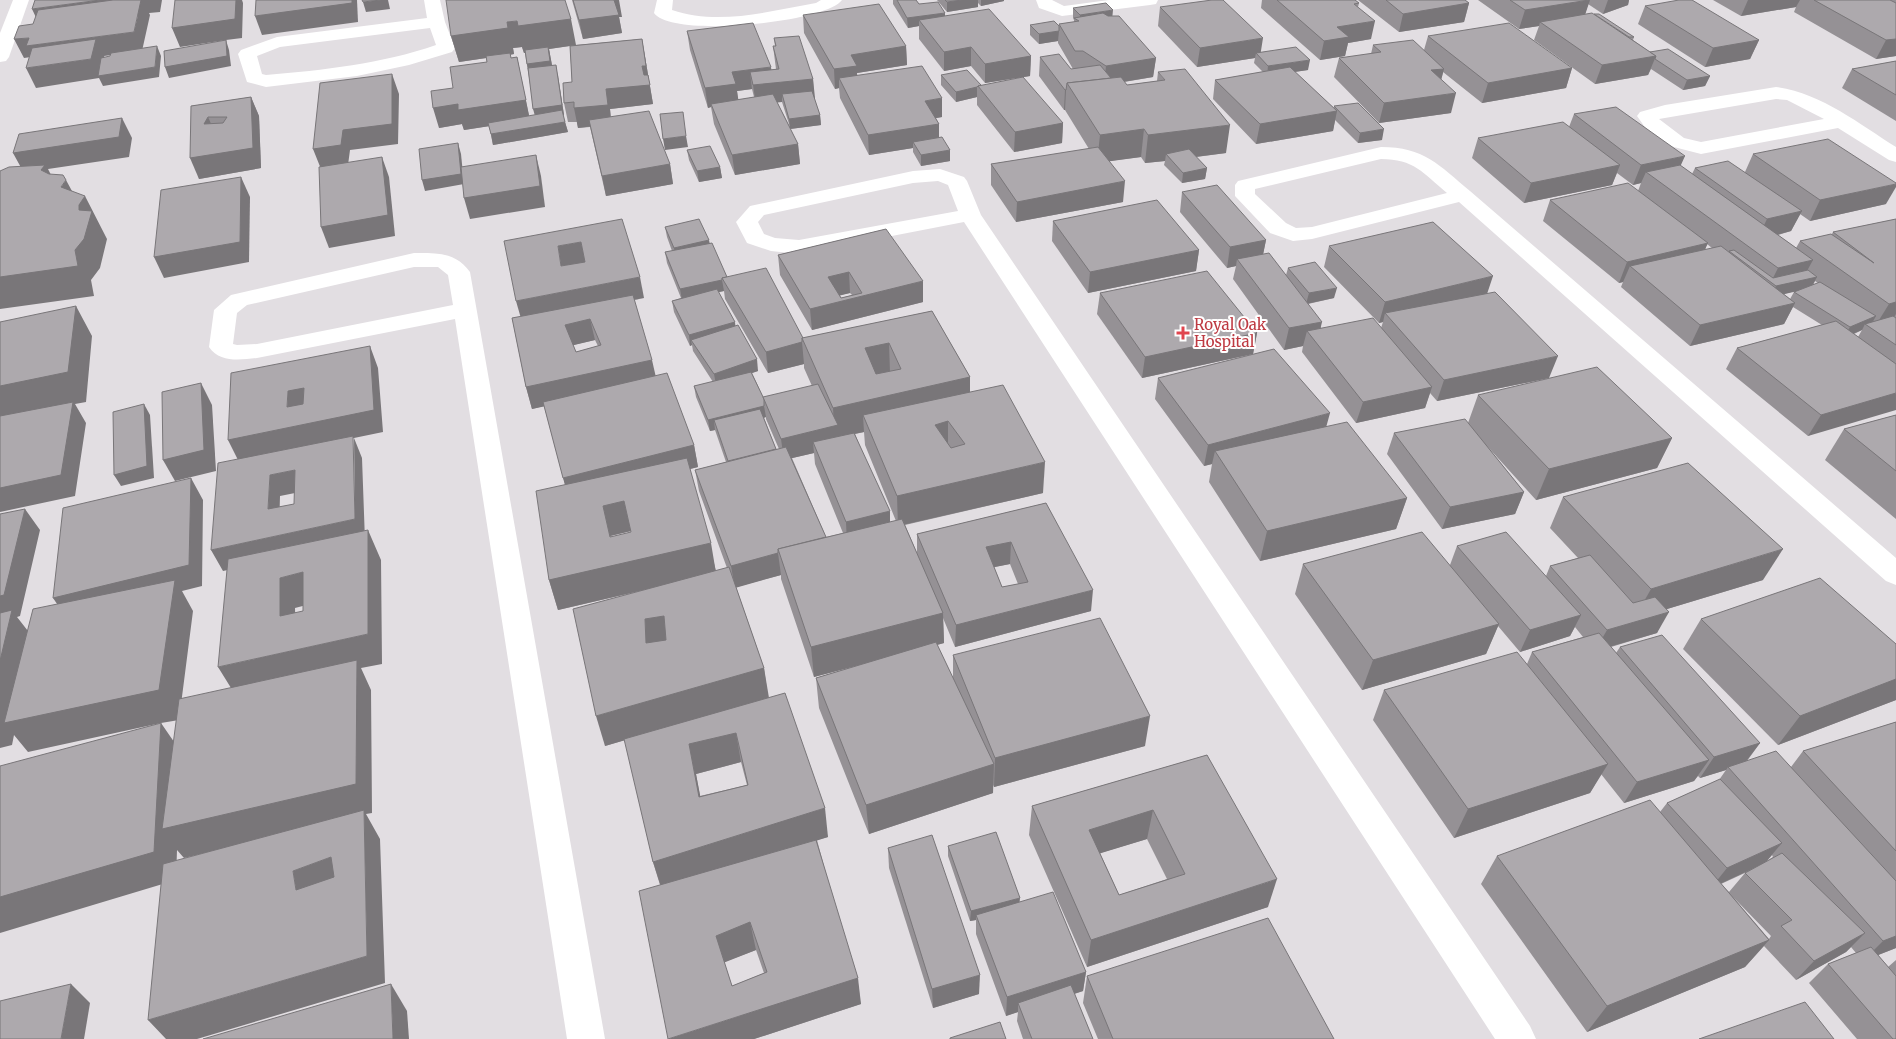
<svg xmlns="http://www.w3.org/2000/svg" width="1896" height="1039" font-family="Merriweather,serif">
<rect width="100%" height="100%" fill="#e2dee2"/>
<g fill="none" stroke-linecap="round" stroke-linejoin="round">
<g fill="#fff" fill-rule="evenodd">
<path d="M13,0H29L9,57L6,61L0,62V33Z"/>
<path d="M424,0H440L445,22L455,48L452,52L409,65L357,76L266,87L247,82L238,54L241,50L277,37L427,18ZM430,28L436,45C381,64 324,70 266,75L262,74L257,56L280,47Z"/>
<path d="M657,0H673L672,10C719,26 769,11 816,3L821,0H842C827,22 673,39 654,13Z"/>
<path d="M1036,0H1052L1064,6L1109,0H1158L1156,4L1150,5L1062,16L1039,8Z"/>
<path d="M1776,87C1821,93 1859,124 1896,147V162L1889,160L1838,128L1701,154L1670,146L1647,130L1637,116L1640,112L1665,105ZM1776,99L1787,100L1824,119L1701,142L1684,138L1659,119Z"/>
<path d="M1381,147C1424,147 1439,165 1470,191L1896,558V585L1886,581L1459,202L1312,239L1293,241L1270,233L1235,196V185L1238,181ZM1381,159C1414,159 1423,173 1447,193L1312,227L1296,228L1286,223L1255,194V189Z"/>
<path d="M940,169L964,177L967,181L981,215L1530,1026L1536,1039H1495L964,222L799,254L771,251L747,243L736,222L750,206L913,171ZM938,181L948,185L958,211L799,240L775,238L764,234L758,222L764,215L913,183Z"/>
<path d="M414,253C436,253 456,252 470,272L605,1039H567L455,319L257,358C240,360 220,363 209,347L214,310L231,295ZM414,267H438L448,275L453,305L257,344L237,345L233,344L237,313L247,305Z"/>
</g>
</g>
<g fill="#959195" fill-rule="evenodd">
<path d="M572,0H579L622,17H619L622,33L583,39Z"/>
<path d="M893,0H916L919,4L1031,56L1030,76L985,83L971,66L944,71L919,39V26L908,28L893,4Z"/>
<path d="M937,0H1004V1L981,6L978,3V7L947,12Z"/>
<path d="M1262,0H1355L1359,3L1358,7L1371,39L1348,43L1345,56L1320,60L1261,8Z"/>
<path d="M1358,0H1465L1469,3L1464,22L1399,32Z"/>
<path d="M1478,0H1629L1628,5L1603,14L1588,4L1585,14L1634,37L1633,40L1650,52L1710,76L1705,86L1683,90L1651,69L1648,75L1595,84L1534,40L1539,26L1519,29Z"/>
<path d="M1713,0H1896V56L1876,59L1794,12L1796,7L1741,16Z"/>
<path d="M1645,6L1759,40L1750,59L1705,67L1638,24Z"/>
<path d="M1160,7L1261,52L1308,70L1294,72L1334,108V106L1382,140L1358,143L1335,120L1333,131L1256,144L1213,99L1215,80L1263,72L1254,63L1255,58L1197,67L1158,26Z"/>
<path d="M1073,8L1112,16L1156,58L1153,77L1124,82L1127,85L1157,81L1158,72L1226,153L1196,157L1207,168L1205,179L1182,183L1164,165L1165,161L1145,163L1141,157L1109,161L1123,202L1016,222L991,185V164L1089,149L1065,110H1064L1039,76L1040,57L1071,69H1073L1058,43V41L1039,44L1030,35V25L1059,26V24L1074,22V20L1073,18Z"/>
<path d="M803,15L906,46L907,65L857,73V76L942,117L936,118L939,124V138L950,161L921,166L913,152V148L869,155L840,98L839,88L835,89L804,33Z"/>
<path d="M687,31L771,70L776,69L773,46H775L774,38L813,79L814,98L820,115L821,125L790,129L798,144L800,164L735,175L714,124L711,107L708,108L690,50ZM752,89L754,97L738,100L737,91ZM777,102H782L790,127Z"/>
<path d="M451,36L576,45L642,39L653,104L610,109L611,117L670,164L673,184L606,196L590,127L578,128L577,122H568L564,103L572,82L570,46L549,49L552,65L558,75L564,115H563L568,132L493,145L489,126L464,130L462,124L439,128L453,88L487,62L486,58L459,62ZM522,47L524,53H525L535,115L529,116L517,57L511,58L510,55L514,54L513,48Z"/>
<path d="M1428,36L1572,68L1566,88L1482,103L1443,72L1441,80L1451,113L1379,123L1334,77L1339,58L1371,54L1373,45L1424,50Z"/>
<path d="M1896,61V121L1842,88L1852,69Z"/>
<path d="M941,75L981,85L1063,123L1062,143L1014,152L977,105V97L956,102L941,85Z"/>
<path d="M251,97L259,116L261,168L199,179L191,106Z"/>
<path d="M1574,114L1681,166L1692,174L1695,168L1745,172L1753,154L1886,204L1810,221L1800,214L1791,231L1778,235L1796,248L1800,241L1832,234L1833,232L1896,219V393L1808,436L1726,369L1737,348L1822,325L1793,307L1784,324L1690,346L1621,287L1623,282L1619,283L1543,221L1550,200L1638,191L1641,183L1633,185L1617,173L1612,185L1524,203L1472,158L1478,138L1569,127ZM1707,244L1712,248L1705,250ZM1815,281L1818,283L1813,285ZM1795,291L1794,292L1790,299L1784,294ZM1862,330L1858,337L1854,334Z"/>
<path d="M687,150L720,167L722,178L699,182L689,160Z"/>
<path d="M1182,192L1266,240L1263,254L1286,275L1288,268L1334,298L1308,304L1321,328H1381L1383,322L1379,323L1324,267L1329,246L1487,294L1549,378L1437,401L1430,393L1425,408L1356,423L1302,352L1303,346L1284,350L1233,279L1236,266L1227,268L1180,212Z"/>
<path d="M1053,221L1199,250L1196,271L1088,293L1052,241Z"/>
<path d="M665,227L710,243L727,277L803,338L932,311L970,377V392L1043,493L905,525L917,553V534L1046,503L1091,611L955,647L943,618L944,643L937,645L953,678V655L1145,746L994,787L993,785V793L869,834L819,708L816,678L862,664L814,677L781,579V575L736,587L764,668L768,698L828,837L817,840L861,1004L754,1039L660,885L653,862L625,740L605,746L649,589L558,610L549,580L565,484L544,406L532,409L526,387L512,318L644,298L634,300L655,376L694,445L698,467L690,469L716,571L727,568L699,491L695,470L726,462L715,430L710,431L696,397L694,386L713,382L693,351L692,345L690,346L674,312L672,301L681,298L667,263L665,252L672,251L667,237ZM724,291L725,299L768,373L804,364V368L812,386L764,399L752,373L758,371L718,292ZM595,340L598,346L576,352L573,345ZM766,417V419L779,449H776L764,418ZM864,432L865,445L896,521L890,522L855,434ZM814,453L815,464L843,533L826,537L792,458ZM631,531V533L611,537L610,536ZM1010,564L1018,584L1002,587L994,567ZM741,762L747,785L700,796L696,774ZM756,950L764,973L732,986L724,962Z"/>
<path d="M886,229L923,302L812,330L780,275L778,255ZM850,293L852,295L841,298L840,295Z"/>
<path d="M1100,293L1257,333L1253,354L1142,378L1097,314Z"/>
<path d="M1158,378L1326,427L1407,498L1396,529L1260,561L1209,482L1212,464L1204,466L1155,399Z"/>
<path d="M1478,395L1672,438L1657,468L1536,500L1487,446L1524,492L1515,514L1442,529L1387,454L1394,433L1468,423Z"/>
<path d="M1896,415V519L1825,460L1844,429Z"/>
<path d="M1563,497L1763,580L1667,609L1657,633L1611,647L1616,653L1620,647L1760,743L1747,761L1791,767L1803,751L1896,722V948L1878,955L1888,967L1896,960V1039H1857L1809,983L1828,964L1856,953L1851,947L1846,952L1796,980L1764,946L1745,967L1587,1032L1481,884L1497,856L1660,812L1667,803L1719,780L1726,770L1700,778L1698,776L1694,781L1624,803L1601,774L1590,793L1454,838L1373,720L1384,690L1527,664L1532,652L1583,637L1575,627L1570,636L1520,652L1498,626L1486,654L1362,690L1295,594L1303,564L1450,565L1457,546L1546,576L1550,566L1578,558L1550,528ZM1772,855L1773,857L1767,861ZM1747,872L1745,873L1729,892L1721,884ZM1733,897L1771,936L1769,939Z"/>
<path d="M1701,619L1896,679V700L1778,745L1683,649Z"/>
<path d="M1207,755L1268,907L1087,967L1029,835L1032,806ZM1147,839L1167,879L1119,895L1100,853Z"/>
<path d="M948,846L1019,902L1086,972L1083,991L1074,994L1093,1039H1023L1017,1021L1018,1012L1006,1016L976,934V920L970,921L948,856Z"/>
<path d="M888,848L979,994L933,1008L889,868Z"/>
<path d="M1087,976L1334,1039H1098L1083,1003Z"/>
</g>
<g fill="#797679">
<path d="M100,0H162L160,12L149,13L150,15L142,51L104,56L105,58L101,75L155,67L157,46L161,56L159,77L103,86L99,78L36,88L26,68L91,59V58L35,65L31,57L24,58L14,39L29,38L33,45L134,32L138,15L41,28L32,9Z"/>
<path d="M236,0H242L243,3L242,38L226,40L229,50L231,66L169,78L165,67L226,40L180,47L172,28Z"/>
<path d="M352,0H357L358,22L262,35L255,16Z"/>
<path d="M381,0H388L390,9L366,12L363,2Z"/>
<path d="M612,0H619L622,17H619L622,33L583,39L579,20Z"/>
<path d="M962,0H978V7L947,12V2Z"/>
<path d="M981,0H1004V1L981,6Z"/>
<path d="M1590,0L1584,18L1540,22L1539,26L1519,29L1525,10Z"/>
<path d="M1608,0H1629L1628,5L1603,14Z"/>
<path d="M1748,0H1800L1796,7L1741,16Z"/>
<path d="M1469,3L1464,22L1399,32L1403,14Z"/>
<path d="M1113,10L1112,20L1079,25L1080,15Z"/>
<path d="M945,13V23L919,20V26L908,28L907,18Z"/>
<path d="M571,19L576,45L549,49L553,71L529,74L527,64L548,49L524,53L522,47L513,48L514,54L459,62L451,36L507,22L517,21Z"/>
<path d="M1375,21L1371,39L1348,43L1345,56L1320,60L1324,41L1337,27Z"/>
<path d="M1059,31L1058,41L1039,44V34Z"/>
<path d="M1263,38L1260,57L1256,53L1255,58L1197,67L1200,48Z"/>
<path d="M642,39L653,104L610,109L611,124L578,128L574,108L606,89L642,66Z"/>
<path d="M1896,39V56L1876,59L1886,40Z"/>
<path d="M1759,40L1750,59L1705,67L1713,48Z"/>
<path d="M906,46L907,65L857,73L858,85L839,78V88L835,89L834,69L851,55Z"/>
<path d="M971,47V66L944,71V52Z"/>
<path d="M1031,56L1030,76L985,83V64Z"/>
<path d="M1656,56L1648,75L1595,84L1602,65Z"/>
<path d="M517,57L530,120L464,130L462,124L439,128L433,108Z"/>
<path d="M1156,58L1153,77L1104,85L1106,66Z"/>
<path d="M1310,60L1308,70L1267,76L1268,66Z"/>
<path d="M556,65L564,115L536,119L533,109Z"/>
<path d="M771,67L773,83L813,79L815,98L784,102L782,94V102L756,105L753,85L750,72L752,89L737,91L739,104H711V107L708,108L705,88L732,72Z"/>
<path d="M1572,68L1566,88L1482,103L1488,83Z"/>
<path d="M1444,69L1439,88L1431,70Z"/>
<path d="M392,74L399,94L398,144L350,150L348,165L321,169L313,149L343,130Z"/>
<path d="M1710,76L1705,86L1683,90L1687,80Z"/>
<path d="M977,87V97L956,102V92Z"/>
<path d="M1065,90H1066L1065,110H1064Z"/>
<path d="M1456,93L1451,113L1379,123L1384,103Z"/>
<path d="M251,97L259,116L261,168L199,179L190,158Z"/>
<path d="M942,98V117L925,120V101Z"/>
<path d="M1337,111L1333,131L1256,144L1260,124Z"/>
<path d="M820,115L821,125L790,129L789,119Z"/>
<path d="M208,117L217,137L204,124Z"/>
<path d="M122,118L132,138L129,157L48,169L60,193L24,173L13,153Z"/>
<path d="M565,122L568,132L493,145L491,134Z"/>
<path d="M1063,123L1062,143L1014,152L1015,132Z"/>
<path d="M939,124V144L913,142V148L869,155L868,135Z"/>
<path d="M1230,125L1226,153L1171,160L1166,154L1165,161L1145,163L1148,135Z"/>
<path d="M1144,129L1141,157L1097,163L1100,135Z"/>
<path d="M1384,129L1382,140L1358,143L1360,133Z"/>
<path d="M686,136L688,147L665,150L663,139Z"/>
<path d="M458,143L461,154L464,184L425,191L422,180Z"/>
<path d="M798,144L800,164L735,175L732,155Z"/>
<path d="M950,150V161L921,166V155Z"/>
<path d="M536,155L541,176L545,207L470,219L464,198Z"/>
<path d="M1685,156L1676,176L1646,172L1641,183L1633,185L1641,165Z"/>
<path d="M382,157L389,177L395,236L329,248L321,227Z"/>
<path d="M670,164L673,184L606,196L602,176Z"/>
<path d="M1620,165L1612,185L1524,203L1531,183Z"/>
<path d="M720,167L722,178L699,182L697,171Z"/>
<path d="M1207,168L1205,179L1182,183L1183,173Z"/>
<path d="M241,177L250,197L249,262L164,278L154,257Z"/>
<path d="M66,180L79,204L85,196L107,239L100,268L91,280L94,296L0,309V277Z"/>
<path d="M1125,181L1123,202L1016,222L1017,202Z"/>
<path d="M1896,184V187L1886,204L1810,221L1820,200Z"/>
<path d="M1802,211L1791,231L1757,240L1767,219Z"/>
<path d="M709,240L711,251L676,259L674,248Z"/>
<path d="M1266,240L1262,260L1237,259L1236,266L1227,268L1230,247Z"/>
<path d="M581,242L586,263L561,266L558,246Z"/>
<path d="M1708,243L1698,264L1630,266L1623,282L1619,283L1627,262Z"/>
<path d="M1199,250L1196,271L1088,293L1090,272Z"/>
<path d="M1813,260L1802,280L1817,277L1811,288L1771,297L1776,286L1771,282L1778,268Z"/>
<path d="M849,272L850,293L830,298L828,277Z"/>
<path d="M1493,276L1486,297L1385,313L1383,322L1379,323L1385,302Z"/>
<path d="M640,277L644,298L522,322L516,301Z"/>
<path d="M722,280L724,291L682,300L680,289Z"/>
<path d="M923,281V302L812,330L810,309Z"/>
<path d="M1337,288L1334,298L1306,304L1309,293Z"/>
<path d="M1896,302V314L1892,320L1876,325L1889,304Z"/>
<path d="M1795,303L1784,324L1690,346L1700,325Z"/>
<path d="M76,306L92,336L86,402L75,404L86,423L75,496L0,512V386Z"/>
<path d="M1876,316L1870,327L1865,324L1862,330L1843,338L1850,327Z"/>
<path d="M590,319L595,340L570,346L565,325Z"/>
<path d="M735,322L736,333L691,340L692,345L690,346L689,335Z"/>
<path d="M1322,322L1317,343L1307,331L1303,346L1284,350L1289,328Z"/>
<path d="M1257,333L1253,354L1142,378L1145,357Z"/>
<path d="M802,342L804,364L768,373L766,352Z"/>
<path d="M889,343L890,373L867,377L865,348Z"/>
<path d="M370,346L378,368L383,432L354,438L362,458L365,541L223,571L211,550L355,519L354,438L239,462L228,440L287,407L288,391Z"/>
<path d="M1558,356L1549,378L1437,401L1444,380Z"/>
<path d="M757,359L758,371L716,385L714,374Z"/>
<path d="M652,360L657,382L532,409L526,387Z"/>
<path d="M970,377V407L863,415L864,432L813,442L814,453L784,460L781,439L834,426L833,408Z"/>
<path d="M201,383L212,405L216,471L175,481L163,460Z"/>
<path d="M1432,387L1425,408L1356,423L1363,402Z"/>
<path d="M1896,393V410L1808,436L1821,415Z"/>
<path d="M144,404L150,415L154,478L121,486L114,475Z"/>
<path d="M764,406L766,417L717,429L714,420L715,430L710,431L708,420Z"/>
<path d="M1330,413L1324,435L1215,451L1212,464L1204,466L1208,445Z"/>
<path d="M948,421V451L935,425Z"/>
<path d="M1672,438L1657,468L1536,500L1549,469Z"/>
<path d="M694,445L698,467L569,499L563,478Z"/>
<path d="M1045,462L1043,493L898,526L897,496Z"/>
<path d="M295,470L305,491L280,496L279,531L268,509L270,475Z"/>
<path d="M191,478L203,500L202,586L182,591L193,611L179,720L161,723L181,752L236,696L218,667L368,634V530L381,560L382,664L361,668L371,690L372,813L366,814L380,839L385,983L197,1039H166L148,1020L367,956L364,815L184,858L177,850L176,880L0,933V897L161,723L28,752L14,735L12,745L0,748V596L25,509L40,530L20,616L17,617L35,640L68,620L53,598Z"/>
<path d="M1524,492L1515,514L1442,529L1450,507Z"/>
<path d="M1407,498L1396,529L1260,561L1267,531Z"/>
<path d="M624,501L631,531L610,536L617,564L711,543L716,573L558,610L549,580L610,537L603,506Z"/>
<path d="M890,511V533L847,544L846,522Z"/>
<path d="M1011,542L1010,564L985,569L986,547Z"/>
<path d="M1783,549L1763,580L1634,619L1651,589Z"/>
<path d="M778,553L781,575L735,588L731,566Z"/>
<path d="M303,572L318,602L295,608L296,646L280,616V578Z"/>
<path d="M1093,590L1091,611L955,647L956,625Z"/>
<path d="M1669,612L1657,633L1595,651L1607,630Z"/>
<path d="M943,613L944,643L814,677L811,647Z"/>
<path d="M1581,615L1570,636L1520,652L1530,630Z"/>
<path d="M664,616L671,646L646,643L645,619Z"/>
<path d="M1499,624L1486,654L1362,690L1373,660Z"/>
<path d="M764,668L769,698L605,746L596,716Z"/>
<path d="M1896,679V700L1778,745L1800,716Z"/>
<path d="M1150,716L1145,746L994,787L995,758Z"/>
<path d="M736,733L741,762L696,774L706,826L699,797L689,744Z"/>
<path d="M1760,743L1744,764L1728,767L1726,770L1700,778L1714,757Z"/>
<path d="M1709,760L1694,781L1624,803L1637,782Z"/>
<path d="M994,764L993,793L869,834L866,805Z"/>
<path d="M1608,764L1590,793L1454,838L1468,809Z"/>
<path d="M825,808L828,837L662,890L653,862Z"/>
<path d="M1153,810L1147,839L1085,858L1089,830Z"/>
<path d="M1782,843L1765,863L1711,888L1727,868Z"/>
<path d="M331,857L348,885L296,890L293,871Z"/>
<path d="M1277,879L1268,907L1087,967L1091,940Z"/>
<path d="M1020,898L1019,908L976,915V920L970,921L971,911Z"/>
<path d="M750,922L756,950L723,963L716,936Z"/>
<path d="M1865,933L1846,952L1796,980L1814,961Z"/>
<path d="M1896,936V948L1863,961L1883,941Z"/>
<path d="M1769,940L1745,967L1587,1032L1607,1006Z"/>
<path d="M1086,972L1083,991L1021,1011L1018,1003V1012L1006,1016L1007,997Z"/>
<path d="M980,975L979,994L933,1008L932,989Z"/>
<path d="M858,978L861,1004L754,1039H668Z"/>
<path d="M71,984L90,1003L84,1039H61Z"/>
<path d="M391,984L407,1011L409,1039H393Z"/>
</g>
<g fill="#ada9ad" stroke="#797679" fill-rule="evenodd">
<path d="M35,0H100L32,9Z"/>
<path d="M113,0H141L134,32L26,46L29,38L14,39L19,26L33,24L38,10Z"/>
<path d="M175,0H236L235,19L172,28Z"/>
<path d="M256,0H352V3L255,16Z"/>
<path d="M362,0H381L363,2Z"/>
<path d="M446,0H565L571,19L518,26L517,21L507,22L508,28L451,36Z"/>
<path d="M573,0H614L619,15L579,20Z"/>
<path d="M897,0H916L919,4L938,2L945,13L907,18Z"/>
<path d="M945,0H962L947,2Z"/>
<path d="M1212,0H1223L1263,38L1200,48L1160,7Z"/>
<path d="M1277,0H1355L1359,3L1354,4L1375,21L1337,27L1349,37L1324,41Z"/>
<path d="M1386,0H1465L1469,3L1403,14Z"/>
<path d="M1510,0H1589L1525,10Z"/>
<path d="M1679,0H1692L1759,40L1713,48L1645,6Z"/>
<path d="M1814,0H1890L1896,3V39L1886,40Z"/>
<path d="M1106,3L1113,10L1080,15L1073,8Z"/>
<path d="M879,4L906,46L851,55L857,66L834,69L803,15Z"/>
<path d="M989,9L1031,56L985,64L971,47L944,52L919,20Z"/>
<path d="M1103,13L1108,16H1119L1156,58L1106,66L1083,51H1075L1059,24L1079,21L1074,18Z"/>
<path d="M1592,13L1656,56L1602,65L1540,22Z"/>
<path d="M1594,14H1599L1634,37H1629Z"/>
<path d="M1054,21L1059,26V31L1039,34L1030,25Z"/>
<path d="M753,23L771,67L732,72L736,84L705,88L687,31Z"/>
<path d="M1509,23L1572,68L1488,83L1428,36Z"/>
<path d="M799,36L813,79L753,85L750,72L779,69L773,46H776L774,38Z"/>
<path d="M96,39L91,59L26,68L32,48Z"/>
<path d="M642,39L646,66H642L644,75H648L650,85L606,89L608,105L574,108V102L564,103L563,83L572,82L570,46Z"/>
<path d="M226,40L227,56L165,67L164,51Z"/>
<path d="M1413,40L1444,69L1431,70L1456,93L1384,103L1339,58L1381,52L1373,45Z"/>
<path d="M157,46L155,67L98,76L101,58L110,56L111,53Z"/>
<path d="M548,47L550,61L527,64L525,50Z"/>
<path d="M1296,47L1310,60L1268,66L1256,53Z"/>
<path d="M1668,49L1710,76L1687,80L1655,59L1656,56L1650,52Z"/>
<path d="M510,53L511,58L517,57L526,100L458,110V104L433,108L431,91L453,88L450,67L487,62L486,56Z"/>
<path d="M1059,54L1071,69L1100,65L1111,78L1067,83L1066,90H1065L1040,57Z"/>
<path d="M1896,61V95L1852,69Z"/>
<path d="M556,65L562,105L533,109L528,68Z"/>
<path d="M922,66L942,98L925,101L939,124L868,135L839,78Z"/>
<path d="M1290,67L1337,111L1260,124L1215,80Z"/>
<path d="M1185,69L1230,125L1148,135L1144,129L1100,135L1067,83L1121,77L1127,85L1165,80L1158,72Z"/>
<path d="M967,70L981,85L978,86L977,87L956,92L941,75Z"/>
<path d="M392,74V124L343,130L341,145L313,149L320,83Z"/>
<path d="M1023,77L1063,123L1015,132L978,86Z"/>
<path d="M812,91L820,115L789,119L782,94Z"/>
<path d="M773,94L798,144L732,155L711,104Z"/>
<path d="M251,97L253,148L190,158L191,106ZM208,117H227L223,123L204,124Z"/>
<path d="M1358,103L1384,129L1360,133L1334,106Z"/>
<path d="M1616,107L1685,156L1641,165L1574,114Z"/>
<path d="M562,110L565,122L491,134L488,123Z"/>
<path d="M649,111L670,164L602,176L589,120Z"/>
<path d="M683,112L686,136L663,139L660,114Z"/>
<path d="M122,118L119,137L13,153L19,134Z"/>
<path d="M1563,122L1620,165L1531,183L1478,138Z"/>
<path d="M942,137L950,150L921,155L913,142Z"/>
<path d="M1828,139L1896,183V184L1820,200L1753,154Z"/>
<path d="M458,143L461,174L422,180L419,149Z"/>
<path d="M710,146L720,167L697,171L687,150Z"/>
<path d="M1098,147L1125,181L1017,202L991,164Z"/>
<path d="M1189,149L1207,168L1183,173L1166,154Z"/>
<path d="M536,155L540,186L464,198L461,167Z"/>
<path d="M382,157L388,215L321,227L319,167Z"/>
<path d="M1728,161L1802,211L1767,219L1695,168Z"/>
<path d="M45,165L41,170L49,174L63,175L66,180L61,187L85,196L79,205V210L92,211L84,239L75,250L78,266L0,277V171L9,167Z"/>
<path d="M1680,165L1813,260L1778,268L1646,172Z"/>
<path d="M241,177L240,242L154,257L161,190Z"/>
<path d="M1628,183L1708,243L1627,262L1550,200Z"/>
<path d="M1217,185L1266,240L1230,247L1182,192Z"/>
<path d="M1157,200L1199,250L1090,272L1053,221Z"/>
<path d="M622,219L640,277L516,301L504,241ZM581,242L585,262L561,266L558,246Z"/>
<path d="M699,219L709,240L674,248L665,227Z"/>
<path d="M1896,219V302L1889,304L1800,241L1831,234L1874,263L1833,232Z"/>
<path d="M1433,222L1493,276L1385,302L1329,246Z"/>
<path d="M886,229L923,281L810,309L778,255ZM849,272L862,293L841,298L828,277Z"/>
<path d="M712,243L727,277L722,278V280L680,289L665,252Z"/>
<path d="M1721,246L1795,303L1700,325L1630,266Z"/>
<path d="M1734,250L1773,278L1808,270L1817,277L1776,286L1729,251Z"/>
<path d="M1269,253L1322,322L1289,328L1237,259Z"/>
<path d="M1315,262L1337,288L1309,293L1288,268Z"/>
<path d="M766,268L803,338H802V342L766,352L722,278Z"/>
<path d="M1207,271L1257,333L1145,357L1100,293Z"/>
<path d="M1820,282L1876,316L1850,327L1794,292Z"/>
<path d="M717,289L735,322L689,335L672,301Z"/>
<path d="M1495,292L1558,356L1444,380L1385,313Z"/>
<path d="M633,295L652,360L526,387L512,318ZM590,319L601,345L576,352L565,325Z"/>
<path d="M76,306L68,372L0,386V322Z"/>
<path d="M932,311L970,377L833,408L802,338ZM889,343L901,369L876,374L865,348Z"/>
<path d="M1893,316L1896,318V345L1865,324Z"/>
<path d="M1373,318L1432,387L1363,402L1307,331Z"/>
<path d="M1836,321L1896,364V393L1821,415L1737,348Z"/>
<path d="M738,325L757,359L714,374L691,340Z"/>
<path d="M370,346L374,410L228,440L231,373ZM304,388L303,404L287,407L288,391Z"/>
<path d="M1274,349L1330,413L1208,445L1158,378Z"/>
<path d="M1597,367L1672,438L1549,469L1478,395Z"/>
<path d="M751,372L764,399V406L708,420L694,386Z"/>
<path d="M667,373L694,445L563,478L543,402Z"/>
<path d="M201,383L204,450L163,460L162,392Z"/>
<path d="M818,384L838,425L781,439L763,397Z"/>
<path d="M1003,385L1045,462L897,496L863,415ZM948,421L965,444L951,448L935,425Z"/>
<path d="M73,402L61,475L0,488V416Z"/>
<path d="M144,404L147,466L114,475L113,412Z"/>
<path d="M760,409L776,449L728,461L714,420Z"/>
<path d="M1896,415V471L1844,429Z"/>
<path d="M1465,419L1524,492L1450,507L1394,433Z"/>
<path d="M1347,422L1407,498L1267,531L1215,451Z"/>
<path d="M854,433L890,511L846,522L813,442Z"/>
<path d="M353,436L355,519L211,550L218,463ZM295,470L294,504L268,509L270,475Z"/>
<path d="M786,447L826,537L778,549V553L731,566L695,470Z"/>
<path d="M687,458L711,543L549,580L536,491ZM624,501L631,532L610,537L603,506Z"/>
<path d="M1688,463L1783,549L1651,589L1563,497Z"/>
<path d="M191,478L189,565L53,598L63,508Z"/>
<path d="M1046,503L1093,590L956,625L917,534ZM1011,542L1028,582L1002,587L986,547Z"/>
<path d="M25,509L4,595L0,596V514Z"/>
<path d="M902,519L943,613L811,647L778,549Z"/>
<path d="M368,530V634L218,667L228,559ZM303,572V611L280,616V578Z"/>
<path d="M1422,532L1499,624L1373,660L1303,564Z"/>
<path d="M1506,532L1581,615L1530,630L1457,546Z"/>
<path d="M1590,555L1633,603L1655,597L1669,612L1607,630L1550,566Z"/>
<path d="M729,567L764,668L596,716L573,609ZM664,616L666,640L646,643L645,619Z"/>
<path d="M1820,578L1896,644V679L1800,716L1701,619Z"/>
<path d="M175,580L159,690L4,723L33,609Z"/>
<path d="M12,610L0,661V613Z"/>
<path d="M1100,618L1150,716L995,758L953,655Z"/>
<path d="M1599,633L1709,760L1637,782L1532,652Z"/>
<path d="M1662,635L1760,743L1714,757L1620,647Z"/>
<path d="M936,642L994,764L866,805L816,678Z"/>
<path d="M1517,652L1608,764L1468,809L1384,690Z"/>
<path d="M357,660L356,784L162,829L179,699Z"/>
<path d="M785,693L825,808L653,862L624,739ZM736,733L748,785L699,797L689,744Z"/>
<path d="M1896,722V851L1803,751Z"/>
<path d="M161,723L154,852L0,897V766Z"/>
<path d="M1776,751L1896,881V936L1883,941L1728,767Z"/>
<path d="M1207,755L1277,879L1091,940L1032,806ZM1153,810L1185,874L1119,895L1089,830Z"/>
<path d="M1720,779L1782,843L1727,868L1667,803Z"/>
<path d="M1650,800L1769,940L1607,1006L1497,856Z"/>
<path d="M364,810L367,956L148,1020L163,864ZM331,857L334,877L296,890L293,871Z"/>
<path d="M996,832L1020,898L971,911L948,846Z"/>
<path d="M932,835L980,975L932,989L888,848Z"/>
<path d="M816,840L858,978L668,1039L639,891ZM750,922L767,972L732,986L716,936Z"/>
<path d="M1782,853L1865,933L1814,961L1781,926L1792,920L1745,873Z"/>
<path d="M1053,892L1086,972L1007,997L976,915Z"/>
<path d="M1268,918L1334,1039H1113L1087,976Z"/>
<path d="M1871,947L1896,976V1039H1893L1828,964Z"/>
<path d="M71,984L61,1039H0V1001Z"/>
<path d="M391,984L393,1039H203Z"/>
<path d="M1071,985L1093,1039H1032L1018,1003Z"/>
<path d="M1805,1002L1834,1039H1699Z"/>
<path d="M1000,1022L1006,1039H950V1038Z"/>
</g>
<path fill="#e0444e" stroke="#fff" stroke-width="2" d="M1180.5 325.5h5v5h5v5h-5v5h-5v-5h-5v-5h5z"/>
<g text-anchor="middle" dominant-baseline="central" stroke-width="4" stroke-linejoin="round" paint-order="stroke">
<g font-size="15" fill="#be3a42" stroke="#fff" text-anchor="start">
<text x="1194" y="324">Royal Oak<tspan x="1194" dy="17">Hospital</tspan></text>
</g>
</g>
</svg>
